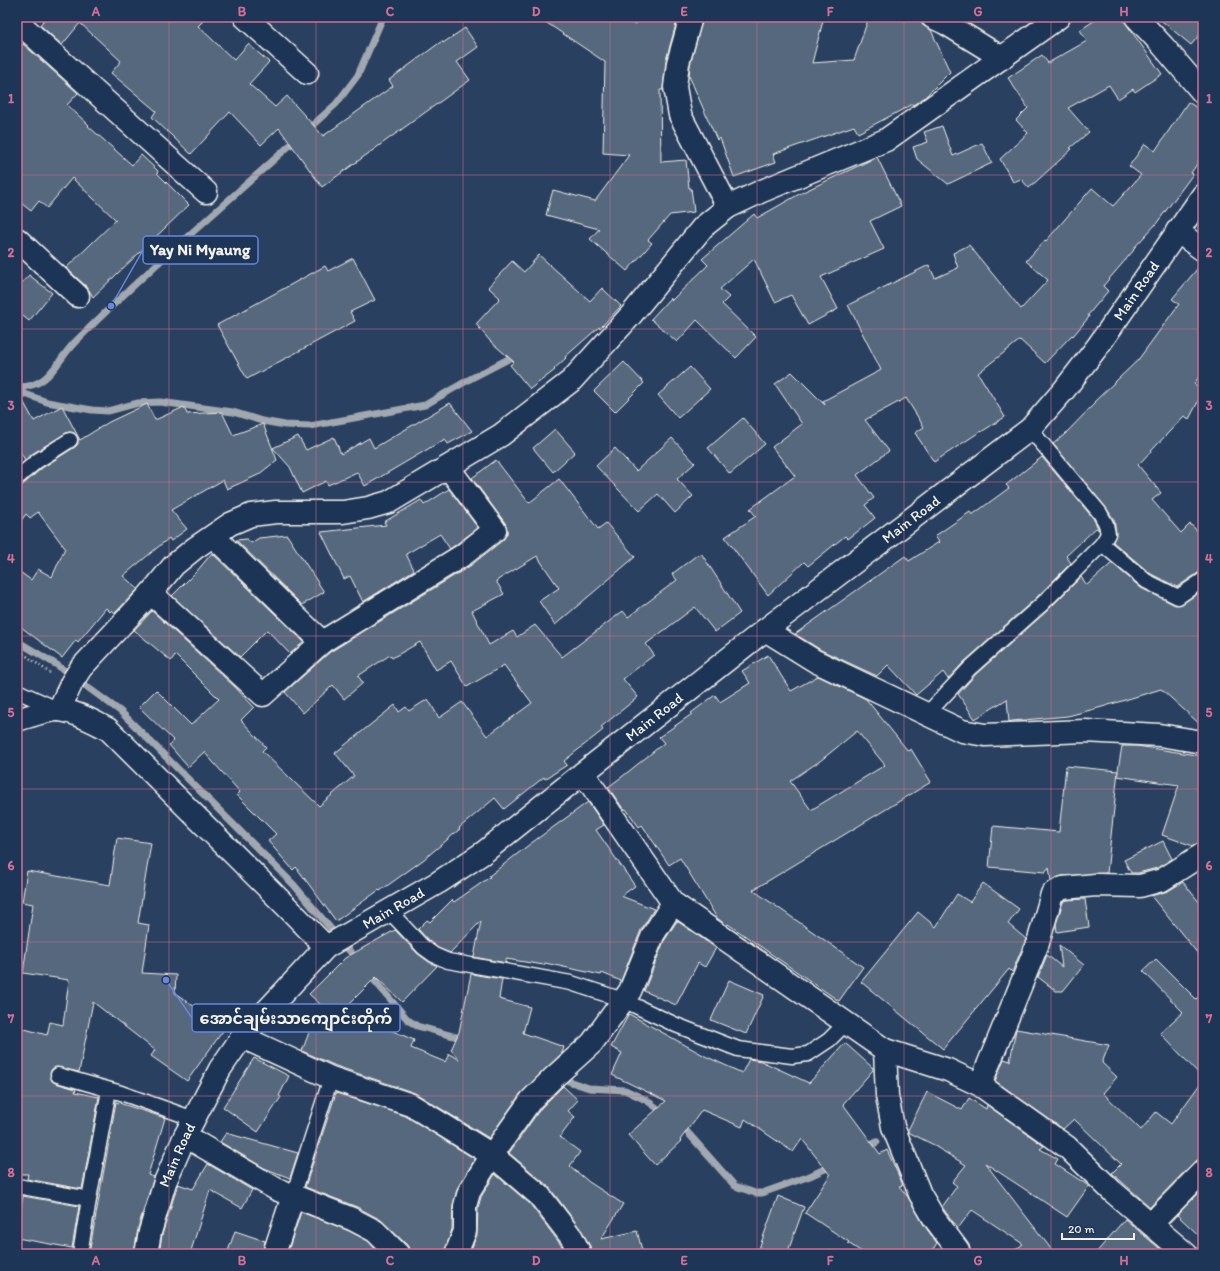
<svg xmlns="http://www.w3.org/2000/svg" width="1220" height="1271" font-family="Itim,'Noto Sans Myanmar',sans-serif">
<rect width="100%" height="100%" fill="#2a4060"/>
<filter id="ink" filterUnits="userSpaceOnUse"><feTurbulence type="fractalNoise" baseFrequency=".025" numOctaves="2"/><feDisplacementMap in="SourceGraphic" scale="8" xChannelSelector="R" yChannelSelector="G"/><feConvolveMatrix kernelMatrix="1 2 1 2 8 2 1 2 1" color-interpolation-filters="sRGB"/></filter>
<g filter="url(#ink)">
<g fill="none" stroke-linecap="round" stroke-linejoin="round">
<g stroke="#a1a8b0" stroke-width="7">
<path d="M306,131L336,104L358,75L383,17"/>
<path d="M17,387C50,388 56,361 76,341C147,270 224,205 298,138"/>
<path d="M17,391L47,402L92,410L108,411L138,403L160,402L233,412L262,421L285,425L310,426L425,405L470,379L518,354"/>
<path d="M17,641L57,665L120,711L294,885L358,961"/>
<path d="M368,973L408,1020L417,1026L464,1039"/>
<path d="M536,1066L571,1082L589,1088L625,1090L646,1100L664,1113"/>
<path d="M681,1125L735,1186L755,1193H762L810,1176L833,1165"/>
<path d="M865,1148L877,1142"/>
</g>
</g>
<g fill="#56677d" stroke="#f4f1e8" fill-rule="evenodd">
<path d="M46,17H207L198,26L234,60L248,44L269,62L249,84L275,107L287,96L323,136L393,86L389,80L442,41L443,43L465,28L478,47L457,62L470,80L322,187L279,128L261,145L230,112L191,154L152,117L156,111L111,73L121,61L80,23L62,45L40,25Z"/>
<path d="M538,17H603L636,24L638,17H678L666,60L663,90H660L661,162L686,160L689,188H691L694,212L670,215L648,240L652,243L627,271L590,239L599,229L546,215L553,190L595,201L629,155L603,153L605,62Z"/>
<path d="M703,17H824L812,63L854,60L869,17H920L922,24L931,30L950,72L924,98L913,105V104L858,133L854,126L773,154L776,162L734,177L720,138L717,140L689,76L690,65Z"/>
<path d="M1100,17H1122L1127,25L1162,74L1135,92L1133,89L1118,99L1109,85L1068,108L1089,132L1070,148L1072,149L1029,188L1021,179L1013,182L1000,159L1028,133L1016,120L1028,108L1008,78L1042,55L1048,63L1087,41L1080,30Z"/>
<path d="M1157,17H1203V31L1191,45Z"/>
<path d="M23,44L78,93L67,105L89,125L88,126L132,165L141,155L158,171L157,173L189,205L93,297L87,287L66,268L116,220L72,178L47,208L39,201L31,211L17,200V51Z"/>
<path d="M1188,102L1203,112V155L1191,173L1193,174L1156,224L1133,249L1134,250L1103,286L1108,291L1088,315L1089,317L1073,336L1072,335L1045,363L1020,340L978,373L1005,417L981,432V431L934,462L915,433L924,427L906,398L865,420L889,451L857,475L874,498L865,505L875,518L848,539L845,536L808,566L804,562L768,595L725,537L756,516L750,509L795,476L772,447L802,424L775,384L792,372L825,405L823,401L881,370L848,305L929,265L935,278L958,268L953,253L969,245L1021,309L1048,280L1026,261L1045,240L1046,241L1092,188L1113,206L1141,175L1129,166L1145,144L1155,151Z"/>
<path d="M942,126L953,156L982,143L992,163L948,184L917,159L913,147L928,142L924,132Z"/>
<path d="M877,157L901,206L870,221L884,249L821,277L838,309L808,325L791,295L775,302L754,259L720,289L729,297L722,304L756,337L736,358L697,320L677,342L651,319L670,298L672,300L708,265L702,259L754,214L757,218L803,192Z"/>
<path d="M539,255L590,301L602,288L621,306L600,328L599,327L565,357L566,358L554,369L555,370L530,389L510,365L514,362L490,341L476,324L500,298L488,287L512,261L524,272Z"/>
<path d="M353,258L375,300L350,312L355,321L247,379L217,325L325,266L328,271Z"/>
<path d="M1203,262V371L1194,384L1203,389V392L1189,419L1184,416L1138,465L1161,493L1152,500L1181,533L1190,524L1203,536V572L1198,573L1177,587L1151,574L1113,542L1116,532L1114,520L1107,509L1053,444L1064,435L1095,403L1094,402L1138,360L1179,304L1172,299Z"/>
<path d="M29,275L52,293L29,321L17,311V288Z"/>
<path d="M624,362L644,383L615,412L594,391Z"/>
<path d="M690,367L710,389L678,418L658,395Z"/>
<path d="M17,390L34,421L62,406L80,440L109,422L147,404L155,420L184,407L187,414L222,412L233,435L263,424L277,460L258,475L227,489L223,480L171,510L187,529L171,541L169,538L123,576L138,589L115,613L112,610L110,612L106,608L78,642L76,640L62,658L17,624V570L31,580L38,569L52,577L65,548L38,512L30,518L26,514L17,526V490L42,468L75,447L78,444V439L74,433L70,432L66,433L32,454L25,460L17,446Z"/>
<path d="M450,403L472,431L448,444L445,439L365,486L357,472L328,485L326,481L302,493L290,467L273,448L298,436L306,450L334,437L341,454L369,438L374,448Z"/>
<path d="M743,418L765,444L730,474L708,448Z"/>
<path d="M555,429L575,452L553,472L533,448Z"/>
<path d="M672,438L695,463L677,479L693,496L675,513L658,494L639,511L596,466L615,448L636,471Z"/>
<path d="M1042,457L1093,518L1099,530L1096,528L1066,556L1071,563L1035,599L964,662L948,679L943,672L916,695L888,665L877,676L821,650L795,634L905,556L909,561L939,542L935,536L970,512L972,515L1009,488L1006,485Z"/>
<path d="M496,460L529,503L559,479L598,529L606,523L635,557L555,625L539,601L559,588L537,556L496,581L504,594L472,611L489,645L513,631L517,637L535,625L562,657L623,611L628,617L677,580L672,574L697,555L698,556L701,553L740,613L715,632L695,607L646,644L654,655L623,679L638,697L601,727L603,730L564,761L567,765L545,779L544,777L504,809L495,798L459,828L460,829L423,860L380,891L379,890L336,921L296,867L293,870L268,841L276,834L237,795L240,792L204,752L188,767L169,745L174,741L139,707L156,690L191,725L219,699L175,655L171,661L134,630L152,611L235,687L254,707L241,720L266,747L262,751L319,806L354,776L335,753L395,705L399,712L406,707L409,711L428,699L439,718L462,702L487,736L532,703L504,665L467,687L451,661L436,670L420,642L392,658L390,655L358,676L363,683L344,699L333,685L303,713L285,692L330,652L470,566L503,540L507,534V529L505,523L472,478Z"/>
<path d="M449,489L478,528L450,549L440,534L406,554L414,570L363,602L350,576L344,579L321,532L386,525L384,522L421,500L424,505Z"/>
<path d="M287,535L324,592L302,605L236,540L247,539L251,543L259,538Z"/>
<path d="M212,553L304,642L290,654L267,630L240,657L172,596L197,571Z"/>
<path d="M1112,563L1141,588L1175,605L1182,604L1203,590V727L1161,689L1102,707L1068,716L1012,721L1009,722L1007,699L975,719L958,694L976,674L1047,611L1081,577L1087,585Z"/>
<path d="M768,655L791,691L818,676L866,699L908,751L911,749L931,782L753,890L863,967L839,1001L728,924L727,926L717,918L680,858L669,865L642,825L639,827L626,809L624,810L608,787L623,776L664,743L659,737L692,714L691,713L715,695L720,702L750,683L742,671ZM857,731L885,765L811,810L790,781L820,761Z"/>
<path d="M1122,746H1137L1203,756V842L1193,846L1162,835L1179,785L1117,776Z"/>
<path d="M1066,766L1118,771L1107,873L1062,876L1051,880L1049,867L1045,872L989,867L993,826L1059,832Z"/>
<path d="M588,802L604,825L596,830L635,886L621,896L654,909L641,930L621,981L602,973L601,975L545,963L544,965L506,959V963L474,957L481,921L450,953L438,948L429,941L418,929L427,920L430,922L452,900L454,902L490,877L489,876L530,844Z"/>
<path d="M117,838L151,843L138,923L149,925L142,973L176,975L175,993L225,1028L187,1081L151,1056L155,1050L93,1002L79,1072L56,1067L52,1069L50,1073L52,1081L55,1083L76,1089L75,1092L99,1097L82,1189L27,1179L28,1174H17V1027L47,1035L50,1022L63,1025L69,980L23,973L33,904L22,902L27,871L110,885Z"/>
<path d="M1163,841L1172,859L1157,868L1138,873H1131L1124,860Z"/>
<path d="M1183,882L1203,907V960L1151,896L1168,891Z"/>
<path d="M983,883L1019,909L1008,924L1026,939L1013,970L1012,972L1009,969L943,1049L861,982L918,912L936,927L957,894L970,902Z"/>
<path d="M1085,899L1089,927L1057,932L1056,924L1063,902L1067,900Z"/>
<path d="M677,921L716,948L705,967L698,963L676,1005L644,991L664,941Z"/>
<path d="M395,930L418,954L429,962L437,966L402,1002L376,977L343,1010L414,1040L411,1048L445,1062L449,1054L459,1059L451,1050L459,1032L471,974L502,979L499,999L530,1007L523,1033L564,1047L562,1053L521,1093L489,1138L415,1093L336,1066L302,1051L320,1004L309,994L345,958Z"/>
<path d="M1059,945L1084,965L1063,991H1056L1038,977L1047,955L1062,967Z"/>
<path d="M1156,959L1196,999L1203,993V1078L1160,1033L1183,1012L1143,971Z"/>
<path d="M729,980L764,995L746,1034L711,1020Z"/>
<path d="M629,1014L705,1056L742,1073L749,1059L761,1061L809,1083L845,1043L873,1068V1070L843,1104L880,1154L887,1150L903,1185L899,1186L908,1197L924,1225L937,1243L930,1254H865L848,1243L849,1242L805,1213L830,1175L802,1139L793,1152L745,1119L742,1127L702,1110L680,1140L681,1141L655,1165L628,1135L666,1101L612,1075L622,1053L611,1047Z"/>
<path d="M1016,1029L1109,1045L1102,1063L1117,1077L1103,1093L1141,1130L1156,1112L1171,1124L1203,1080V1159H1199L1194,1162L1150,1207L1112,1173L1121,1164L1074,1119L1063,1129L995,1081L1004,1059L1010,1061Z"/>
<path d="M254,1058L289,1076L279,1096L281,1097L258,1132L223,1107Z"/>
<path d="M563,1086L578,1100L568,1111L575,1117L560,1137L580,1152L570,1166L589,1182L623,1204L601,1239L637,1231L643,1254H592L591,1248L582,1231L549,1187L509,1153L541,1108Z"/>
<path d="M927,1092L962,1110L969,1098L986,1109L987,1105L1044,1146L1040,1149L1058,1159L1055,1164L1089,1186L1067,1217L985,1163L1055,1254H1010L1023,1244L972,1210L959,1227L953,1222L942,1207L957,1186L952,1182L966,1165L936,1147V1146L908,1132V1130Z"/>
<path d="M336,1093L406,1116L475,1159L457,1189L453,1206L452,1229L444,1254H410V1250L407,1245L381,1220L357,1207L305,1187Z"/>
<path d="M116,1102L165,1118L148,1175L154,1177L138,1228L134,1254H89Z"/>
<path d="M226,1133L298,1153L290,1178L264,1168L220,1142Z"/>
<path d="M208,1164L252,1190L242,1208L210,1190L190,1254H159L162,1235L178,1184L193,1189Z"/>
<path d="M495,1174L530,1204L561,1245L566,1254H469L477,1235L478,1208L481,1197Z"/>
<path d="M1203,1189V1239L1177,1215Z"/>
<path d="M23,1196L79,1206L72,1248L17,1238V1229Z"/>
<path d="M778,1196L804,1207L787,1254H757Z"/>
<path d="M301,1212L347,1230L368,1241L380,1254H287Z"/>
<path d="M1125,1219L1166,1254H1095Z"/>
<path d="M235,1231L265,1241L262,1254H227Z"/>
</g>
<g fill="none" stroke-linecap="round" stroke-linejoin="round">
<defs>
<g id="lane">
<path d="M17,478L37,461L70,440"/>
<path d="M1102,544L1146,581L1178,597L1203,580"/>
<path d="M17,691L57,709"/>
<path d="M927,714L970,668L1041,605L1102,544L1108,534L1106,524L1100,513L1030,429"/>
<path d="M389,911L423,947L434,955L448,961L571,983L623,1000L676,1025L738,1049L792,1056L808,1054L829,1040L846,1023"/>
<path d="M58,1075L121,1093L194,1119"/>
<path d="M17,1186L89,1199"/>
<path d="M293,1196L331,1078"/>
<path d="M80,1254L89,1199L109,1090"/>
</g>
<g id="street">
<path d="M245,17L307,73"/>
<path d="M691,17L678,63L675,87L680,115L728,207"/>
<path d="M932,17L945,23L1002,58"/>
<path d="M1136,17L1163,46L1203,93"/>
<path d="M17,21L206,192"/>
<path d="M1177,231L1203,250"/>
<path d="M17,239L78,296"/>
<path d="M213,536L322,642"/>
<path d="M151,593L263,695L322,642L463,555L495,530L448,467"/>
<path d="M765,630L815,661L962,731L985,735L1085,731L1159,735L1203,742"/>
<path d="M59,710L72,682L81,668L151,593L174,565L195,548L230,524L251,515L276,512H343L368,508L389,502L501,435L571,381L631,315L703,227L728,207L762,191L886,140L1059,17"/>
<path d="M583,773L673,903L885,1050L948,1070L980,1085L1067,1147L1112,1191L1186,1254"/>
<path d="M242,1037L331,1078L411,1105L492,1155L539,1195L572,1238L580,1254"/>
<path d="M885,1050L887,1096L893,1127L920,1194L934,1218L958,1250L959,1254"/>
<path d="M980,1085L1038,943L1052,894L1063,888L1096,885L1140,886L1162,880L1203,854"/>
<path d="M185,1136L276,1189L352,1219L375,1231L398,1254"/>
<path d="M1151,1224L1203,1171"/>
<path d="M274,1254L293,1196"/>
<path d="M456,1254L465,1231V1206L469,1192L492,1155L531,1100L552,1079L592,1043L630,991L653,935L673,903"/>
</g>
<path id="secondary" d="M17,720C28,717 48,709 59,710C75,711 94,722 108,729L290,910L326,947"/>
<g id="primary">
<path id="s1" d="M146,1254L150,1232L165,1182L185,1136L220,1069L242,1037L326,947L439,882L483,853L583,773L765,630L1030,429L1064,390L1098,346L1203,195"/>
</g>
</defs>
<use href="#lane" stroke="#f4f1e8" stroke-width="17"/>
<use href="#street" stroke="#f4f1e8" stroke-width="25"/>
<use href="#secondary" stroke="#f4f1e8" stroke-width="25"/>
<use href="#primary" stroke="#f4f1e8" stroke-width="25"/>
<path stroke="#f4f1e8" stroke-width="2.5" stroke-dasharray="1 3" stroke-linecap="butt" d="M17,649L50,673"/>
<use href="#lane" stroke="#1d3557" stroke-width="14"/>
<use href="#street" stroke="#1d3557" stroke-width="22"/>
<use href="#secondary" stroke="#1d3557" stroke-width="22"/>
<use href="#primary" stroke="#1d3557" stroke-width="22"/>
</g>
</g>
<path fill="none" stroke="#d66f93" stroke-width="1" stroke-opacity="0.55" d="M169,17V1254M316,17V1254M463,17V1254M610,17V1254M757,17V1254M904,17V1254M1051,17V1254M17,175H1203M17,329H1203M17,482H1203M17,636H1203M17,789H1203M17,942H1203M17,1096H1203"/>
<g text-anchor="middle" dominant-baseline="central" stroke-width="3.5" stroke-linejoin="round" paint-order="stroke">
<g font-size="15" fill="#f4f1e8" stroke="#1d3557">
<text stroke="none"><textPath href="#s1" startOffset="1412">Main Road</textPath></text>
<text stroke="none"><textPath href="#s1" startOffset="1088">Main Road</textPath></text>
<text stroke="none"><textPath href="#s1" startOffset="764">Main Road</textPath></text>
<text stroke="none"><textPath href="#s1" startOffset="440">Main Road</textPath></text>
<text stroke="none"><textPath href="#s1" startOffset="104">Main Road</textPath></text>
</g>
</g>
<path fill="none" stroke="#6887de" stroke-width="1.5" d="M111 306L143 250M166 980L192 1018"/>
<g fill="#6887de" stroke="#1d3557" stroke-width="1.5">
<circle cx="111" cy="306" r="4"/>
<circle cx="166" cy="980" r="4"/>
</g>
<g fill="#1d3557" stroke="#6887de" stroke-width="1.5">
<rect x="143" y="236" width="115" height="28" rx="4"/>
<rect x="192" y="1004" width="208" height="28" rx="4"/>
</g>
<g font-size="16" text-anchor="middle" font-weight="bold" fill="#f4f1e8">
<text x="200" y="255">Yay Ni Myaung</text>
<text x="296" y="1024">အောင်ချမ်းသာကျောင်းတိုက်</text>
</g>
<rect width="1220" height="1271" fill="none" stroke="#1d3557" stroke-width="44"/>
<path d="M1062 1233v6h72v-6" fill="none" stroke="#f4f1e8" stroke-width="2"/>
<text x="1068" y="1233" font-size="12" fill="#f4f1e8" stroke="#1d3557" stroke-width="3" paint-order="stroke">20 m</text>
<rect x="22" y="22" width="1176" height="1227" fill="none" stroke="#d66f93" stroke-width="1.5"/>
<g font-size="13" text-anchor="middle" font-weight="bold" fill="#d66f93">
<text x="96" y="16">A</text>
<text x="242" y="16">B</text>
<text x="390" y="16">C</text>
<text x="536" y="16">D</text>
<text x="684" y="16">E</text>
<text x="830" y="16">F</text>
<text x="978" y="16">G</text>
<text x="1124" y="16">H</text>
<text x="11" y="103">1</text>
<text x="1209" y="103">1</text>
<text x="11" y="257">2</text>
<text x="1209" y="257">2</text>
<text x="11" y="410">3</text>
<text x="1209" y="410">3</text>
<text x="11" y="563">4</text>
<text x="1209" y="563">4</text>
<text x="11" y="717">5</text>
<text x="1209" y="717">5</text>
<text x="11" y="870">6</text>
<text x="1209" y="870">6</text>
<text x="11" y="1023">7</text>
<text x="1209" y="1023">7</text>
<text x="11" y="1177">8</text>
<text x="1209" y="1177">8</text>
<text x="96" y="1265">A</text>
<text x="242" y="1265">B</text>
<text x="390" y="1265">C</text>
<text x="536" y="1265">D</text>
<text x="684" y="1265">E</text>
<text x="830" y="1265">F</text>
<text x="978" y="1265">G</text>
<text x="1124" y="1265">H</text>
</g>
</svg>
